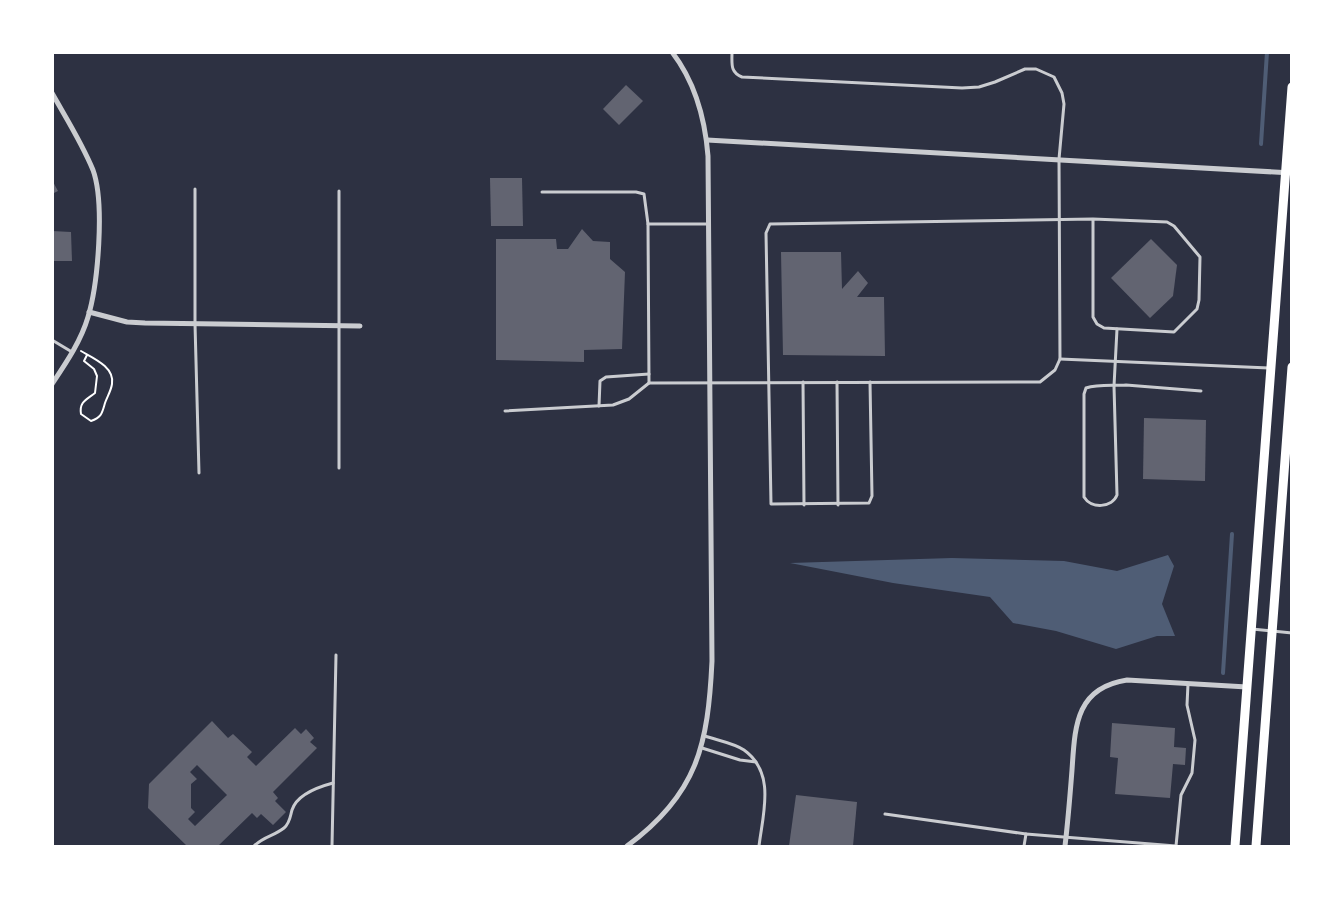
<svg xmlns="http://www.w3.org/2000/svg" width="1344" height="899" font-family="Bitter,serif">
<rect width="100%" height="100%" fill="#2d3142"/>
<path fill="#4f5d75" d="M1168,555L1174,566L1162,604L1175,636H1157L1116,649L1056,631L1013,623L990,597L893,583L790,563L952,558L1064,561L1117,571Z"/>
<g fill="none" stroke-linecap="round" stroke-linejoin="round">
<g stroke="#4f5d75" stroke-width="4">
<path d="M1261,144L1267,52"/>
<path d="M1223,673L1232,534"/>
</g>
</g>
<g fill="#626471" fill-rule="evenodd">
<path d="M626,85L643,101L619,125L603,109Z"/>
<path d="M490,178H522L523,226H491Z"/>
<path d="M52,180L58,191L52,194Z"/>
<path d="M582,229L593,241L610,242V259L625,272L622,349L584,350V362L496,360V239H556L557,249H568Z"/>
<path d="M52,231L71,232L72,261H52Z"/>
<path d="M1151,239L1177,265L1173,296L1150,318L1111,278Z"/>
<path d="M781,252H841L842,289L858,271L868,283L857,297H884L885,356L783,355Z"/>
<path d="M1144,418L1206,420L1205,481L1143,479Z"/>
<path d="M212,721L228,738L233,734L252,752L247,757L256,766L295,728L301,734L306,729L314,738L310,742L317,748L273,792L278,798L275,801L286,812L273,825L261,814L257,818L252,813L218,846H187L148,808L149,784ZM197,765L227,795L195,826L188,819L195,812L191,808V784L197,779L190,772Z"/>
<path d="M1112,723L1175,728L1174,747L1186,748L1185,765L1173,764L1170,798L1115,794L1118,758L1110,757Z"/>
<path d="M796,795L857,802L853,846H789Z"/>
</g>
<g fill="none" stroke-linecap="round" stroke-linejoin="round">
<path stroke="#fff" stroke-width="2" d="M81,351C93,358 115,367 112,384C111,391 107,397 105,403C102,413 102,417 91,421L81,414C79,402 86,400 95,393L97,376L94,369L84,361L87,355"/>
<g stroke="#caccd0" stroke-width="3">
<path d="M195,189V324L199,473"/>
<path d="M339,191V468"/>
<path d="M542,192H636L644,194L648,224"/>
<path d="M709,224H648L649,383L1040,382L1055,370L1060,359L1059,159L1064,104L1062,93L1054,77L1036,69H1025L995,82L979,87L962,88L742,77C730,72 732,64 732,52"/>
<path d="M1117,329L1114,386L1117,495C1112,508 1091,509 1084,497V394L1086,388C1098,384 1113,386 1126,385L1201,391"/>
<path d="M52,340L72,352"/>
<path d="M1060,359L1269,368"/>
<path d="M803,382L804,505"/>
<path d="M837,382L838,505"/>
<path d="M870,382L872,496L869,503L771,504L766,233L770,224L1093,219L1167,222L1174,226L1200,257L1199,300L1197,309L1174,332L1104,328L1097,324L1093,317V219"/>
<path d="M599,406L600,381L606,377L649,374"/>
<path d="M505,411L613,405L629,399L649,383"/>
<path d="M1252,629L1292,633"/>
<path d="M705,736C716,740 734,743 744,750C776,773 763,813 759,846"/>
<path d="M702,748L740,760L756,762"/>
<path d="M885,814L1026,834"/>
<path d="M254,846C264,836 274,836 284,828C290,823 290,817 292,810C297,794 318,787 333,783"/>
<path d="M332,846L336,655"/>
<path d="M1024,846L1026,834L1176,846L1181,795L1192,773L1195,740L1187,705L1188,684"/>
</g>
<g stroke="#caccd0" stroke-width="5">
<path d="M52,93C66,118 82,143 93,170C105,203 98,284 88,317C81,341 66,363 52,384"/>
<path d="M707,140L1292,173"/>
<path d="M89,312L127,322L145,323L360,326"/>
<path d="M627,846C698,794 708,744 712,661L708,156C705,118 695,82 672,52"/>
<path d="M1065,846C1068,821 1070,796 1072,770C1075,727 1075,688 1127,680L1247,687"/>
</g>
<g stroke="#fff" stroke-width="9">
<path d="M1235,846L1292,87"/>
<path d="M1256,846L1292,367"/>
</g>
</g>
<rect width="1344" height="899" fill="none" stroke="#ffffff" stroke-width="108"/>
</svg>
